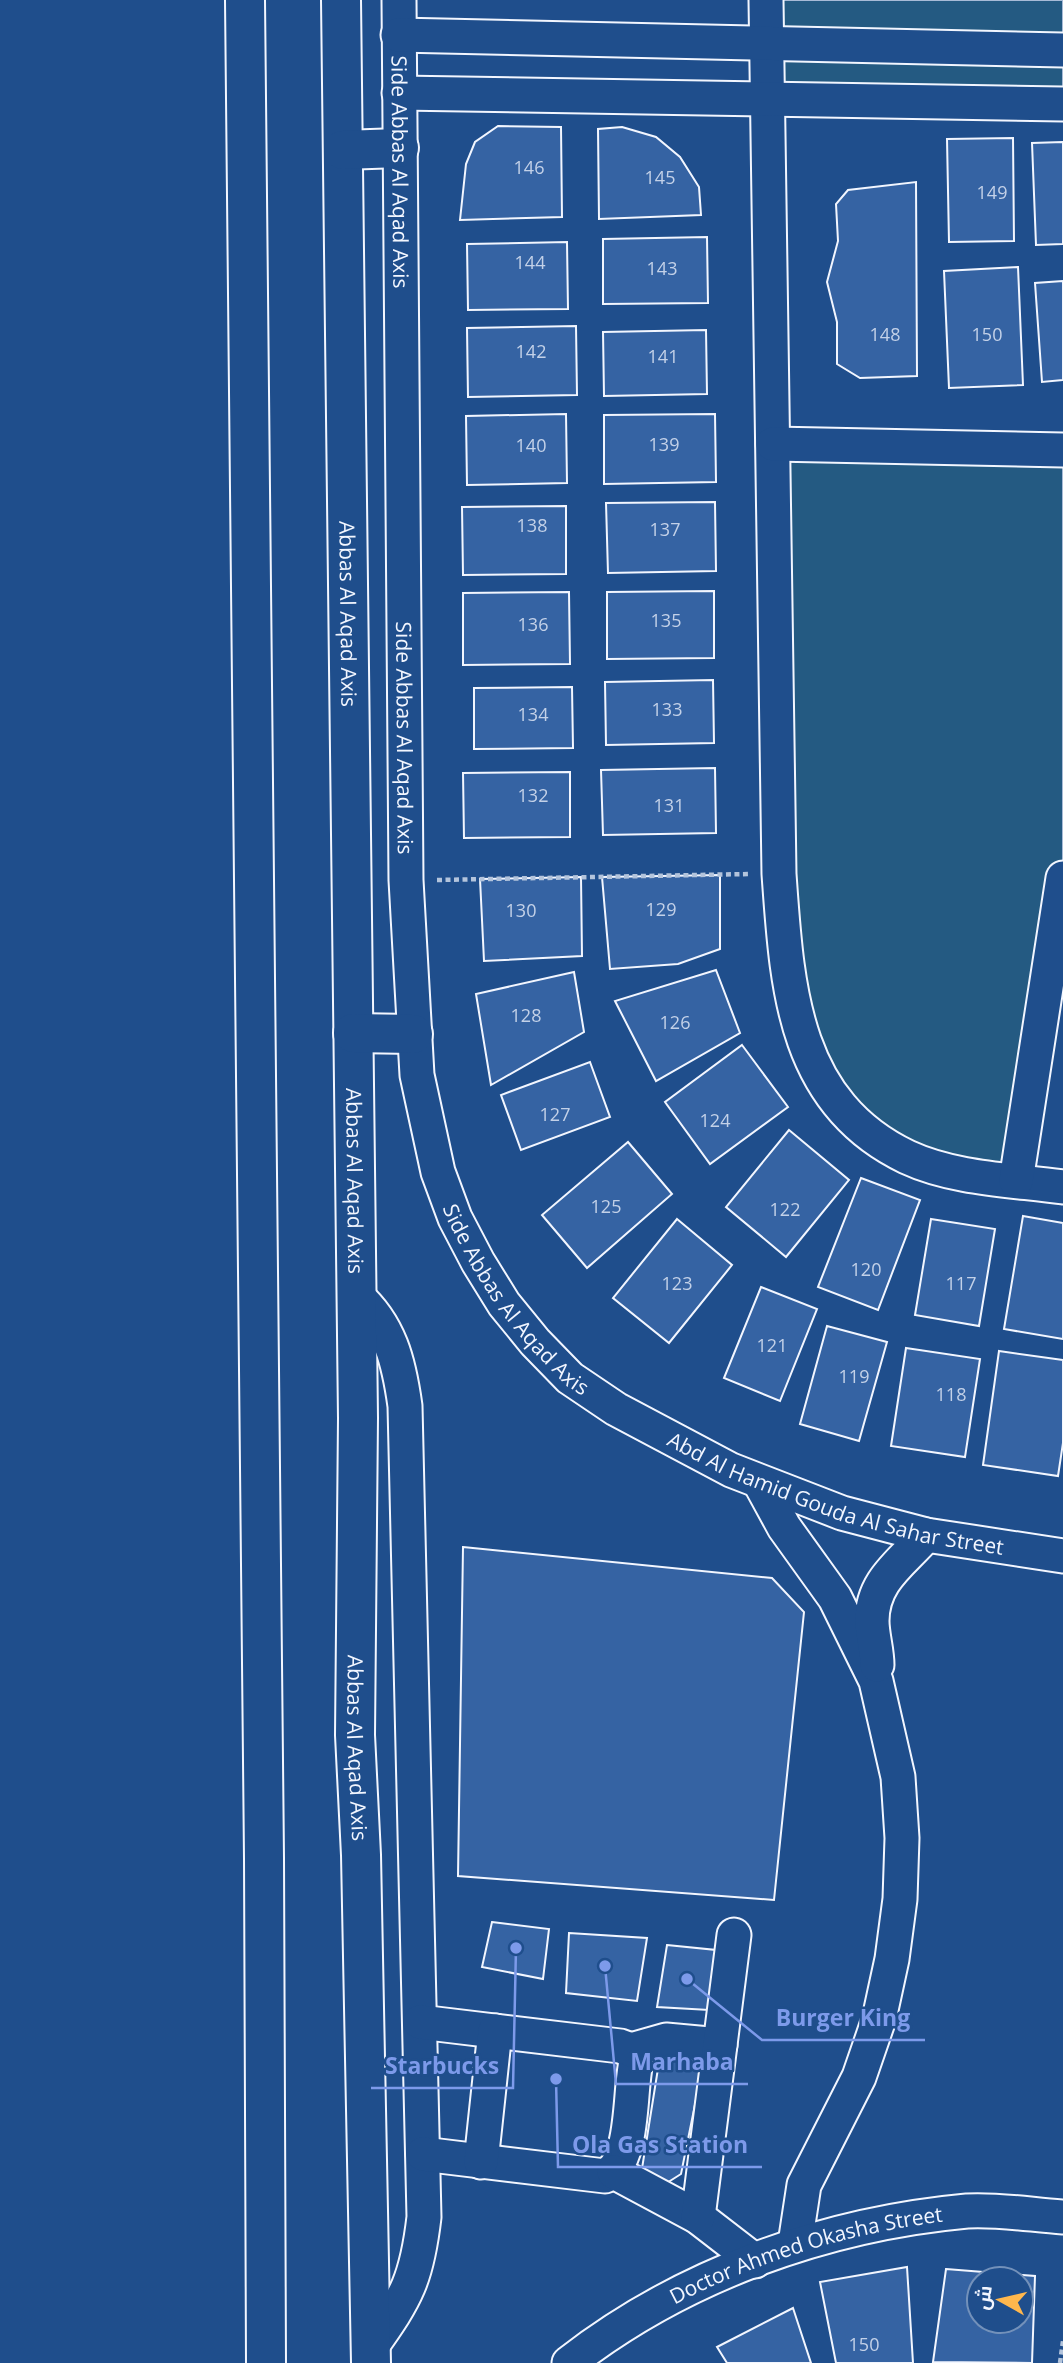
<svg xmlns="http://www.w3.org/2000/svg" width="1063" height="2363" font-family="'Open Sans',Cairo,sans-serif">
<rect width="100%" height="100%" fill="#1f4e8c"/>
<g fill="#245a82" stroke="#a8bbd7" stroke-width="2">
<path d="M766,0H1063V104L767,99Z"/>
<path d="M773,444L1063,450V878L1016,1181L865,1130L793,1002Z"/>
</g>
<g fill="#3563a3" stroke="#f2f6ff" stroke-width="2" fill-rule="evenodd">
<path d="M498,126L561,127L562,217L460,220L466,164L475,142Z"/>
<path d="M622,127L656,137L680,157L699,187L701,215L599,219L598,129Z"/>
<path d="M1013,138L1014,241L949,242L947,139Z"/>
<path d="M1063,142V244L1036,245L1032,143Z"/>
<path d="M916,182L917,376L860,378L837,364V322L827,282L838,241L836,204L848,190Z"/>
<path d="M707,237L708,303L603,304V239Z"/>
<path d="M567,242L568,309L468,310L467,244Z"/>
<path d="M1018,267L1023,385L949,388L944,271Z"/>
<path d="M1063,281V380L1042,382L1035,283Z"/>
<path d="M576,326L577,395L468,397L467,328Z"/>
<path d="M706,330L707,394L604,396L603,332Z"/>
<path d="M566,414L567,483L467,485L466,416Z"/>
<path d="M715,414L716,482L604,484V415Z"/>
<path d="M715,502L716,571L608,573L606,503Z"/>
<path d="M566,506V574L463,575L462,507Z"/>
<path d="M714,591V658L607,659V592Z"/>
<path d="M569,592L570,664L463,665V593Z"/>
<path d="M713,680L714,743L606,745L605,682Z"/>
<path d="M572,687L573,748L474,749V688Z"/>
<path d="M715,768L716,833L603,835L601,770Z"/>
<path d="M570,772V837L464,838L463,773Z"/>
<path d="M720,875V949L678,964L610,969L602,877Z"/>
<path d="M581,877L582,956L484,961L480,879Z"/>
<path d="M716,970L740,1033L656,1081L615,1001Z"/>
<path d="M574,972L584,1032L491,1085L476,994Z"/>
<path d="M742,1045L788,1107L710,1164L665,1102Z"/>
<path d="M590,1062L610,1117L521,1150L501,1095Z"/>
<path d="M789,1130L849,1180L786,1257L726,1207Z"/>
<path d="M628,1142L672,1194L587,1268L542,1215Z"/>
<path d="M861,1178L920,1200L878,1310L818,1287Z"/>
<path d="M1023,1216L1063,1223V1339L1004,1329Z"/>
<path d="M677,1219L732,1265L669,1343L613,1298Z"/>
<path d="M931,1219L995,1229L979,1326L915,1315Z"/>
<path d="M761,1287L817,1309L780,1401L724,1378Z"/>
<path d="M827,1326L887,1342L859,1441L800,1424Z"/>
<path d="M906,1348L980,1359L965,1457L891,1446Z"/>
<path d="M999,1351L1063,1360V1443L1058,1476L983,1465Z"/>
<path d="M463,1547L772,1578L804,1612L774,1900L458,1876Z"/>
<path d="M492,1922L549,1929L543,1979L482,1967Z"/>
<path d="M569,1933L647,1938L637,2001L566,1993Z"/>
<path d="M667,1945L716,1950L709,2010L657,2007Z"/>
<path d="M660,2056L703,2065L681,2174L662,2186L640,2181Z"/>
<path d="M907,2267L913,2363H836L820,2282Z"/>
<path d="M946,2269L1035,2276L1032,2363L933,2362ZM979,2279H1021V2321H979Z"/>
<path d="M793,2308L811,2363H727L717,2347Z"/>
</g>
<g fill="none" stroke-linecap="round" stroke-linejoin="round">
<defs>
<g id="minor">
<path id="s1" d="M399,0L406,880L417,1075L438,1172L455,1218L478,1262L504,1304L535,1342L570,1378L616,1409L731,1470L842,1513L926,1535L1063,1556"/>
<path d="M766,0L779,874C787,985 792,1102 907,1157C954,1179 1013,1180 1063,1187"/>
<path d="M398,35L1063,50"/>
<path d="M399,93L1063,104"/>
<path d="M773,444L1063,450"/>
<path d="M1016,1181L1063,878"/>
<path d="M356,1295C390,1325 399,1362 405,1406L424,2217C417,2278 407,2297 371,2347"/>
<path d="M760,1483L784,1527L835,1598L876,1681L898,1777L902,1838L900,1899L892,1959L879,2019L859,2077L804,2185L795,2244"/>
<path d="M877,1665C877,1650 872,1635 872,1621C872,1580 903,1562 926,1535"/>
<path d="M420,2022L620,2046L631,2050L636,2062C629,2092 635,2162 605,2176L423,2154"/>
<path d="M631,2050L666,2040L720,2045"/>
<path d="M481,2162L495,2031"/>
<path d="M614,2172L698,2217L755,2261"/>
<path d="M698,2217L734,1935"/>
<path id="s2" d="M569,2363C682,2275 825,2224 967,2211C998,2209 1032,2215 1063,2217"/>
</g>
<g id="major">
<path d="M245,0L264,1858L266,2363"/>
<path id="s3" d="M341,0L358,1418L355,1735L361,1855L371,2363"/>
<path d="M343,150L399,148"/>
<path d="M353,1033L413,1034"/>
</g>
</defs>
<use href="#minor" stroke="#f2f6ff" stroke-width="37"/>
<use href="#major" stroke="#f2f6ff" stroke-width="42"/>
<g stroke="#b3c4dc" stroke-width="4.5" stroke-dasharray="5 3.5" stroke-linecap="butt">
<path d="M437,880L750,874"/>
<path d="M1060,2363L1063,2341"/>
</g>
<use href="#minor" stroke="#1f4e8c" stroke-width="33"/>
<use href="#major" stroke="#1f4e8c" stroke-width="38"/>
</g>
<g text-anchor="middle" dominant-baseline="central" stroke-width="5" stroke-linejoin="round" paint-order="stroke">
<g font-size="18" fill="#c3d1e8">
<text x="529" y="167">146</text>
<text x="660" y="177">145</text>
<text x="992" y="192">149</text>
<text x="530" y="262">144</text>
<text x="662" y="268">143</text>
<text x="885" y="334">148</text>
<text x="987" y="334">150</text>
<text x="531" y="351">142</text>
<text x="663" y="356">141</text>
<text x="664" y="444">139</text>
<text x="531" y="445">140</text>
<text x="532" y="525">138</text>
<text x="665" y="529">137</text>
<text x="666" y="620">135</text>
<text x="533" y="624">136</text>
<text x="667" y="709">133</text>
<text x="533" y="714">134</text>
<text x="533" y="795">132</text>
<text x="669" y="805">131</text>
<text x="661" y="909">129</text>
<text x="521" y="910">130</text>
<text x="526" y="1015">128</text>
<text x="675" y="1022">126</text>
<text x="555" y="1114">127</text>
<text x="715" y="1120">124</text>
<text x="606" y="1206">125</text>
<text x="785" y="1209">122</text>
<text x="866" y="1269">120</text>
<text x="677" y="1283">123</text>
<text x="961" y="1283">117</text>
<text x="772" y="1345">121</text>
<text x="854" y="1376">119</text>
<text x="951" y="1394">118</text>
<text x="864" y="2344">150</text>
</g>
<g font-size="21" fill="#f2f6ff" stroke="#1f4e8c">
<text stroke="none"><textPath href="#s1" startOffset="172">Side Abbas Al Aqad Axis</textPath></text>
<text stroke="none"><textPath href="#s3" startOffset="614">Abbas Al Aqad Axis</textPath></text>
<text stroke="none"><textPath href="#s1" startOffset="738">Side Abbas Al Aqad Axis</textPath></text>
<text stroke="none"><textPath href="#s3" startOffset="1181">Abbas Al Aqad Axis</textPath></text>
<text stroke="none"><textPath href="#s1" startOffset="1326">Side Abbas Al Aqad Axis</textPath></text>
<text stroke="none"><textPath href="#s1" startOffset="1715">Abd Al Hamid Gouda Al Sahar Street</textPath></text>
<text stroke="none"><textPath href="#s3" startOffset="1748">Abbas Al Aqad Axis</textPath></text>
<text stroke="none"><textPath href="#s2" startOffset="264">Doctor Ahmed Okasha Street</textPath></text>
</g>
</g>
<path fill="none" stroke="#7d9aea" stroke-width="2.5" d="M687 1979L762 2040H925M605 1966L616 2084H748M516 1948L513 2088H371M556 2079L558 2167H762"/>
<g fill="#7d9aea" stroke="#1f4e8c" stroke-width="2.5">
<circle cx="687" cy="1979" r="7"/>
<circle cx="605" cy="1966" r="7"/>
<circle cx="516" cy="1948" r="7"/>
<circle cx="556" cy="2079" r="7"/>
</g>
<g font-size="23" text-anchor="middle" font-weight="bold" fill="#7d9aea" stroke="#1f4e8c" stroke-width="5" stroke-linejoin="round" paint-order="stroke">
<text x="843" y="2026">Burger King</text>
<text x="682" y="2070">Marhaba</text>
<text x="442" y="2074">Starbucks</text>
<text x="660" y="2153">Ola Gas Station</text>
</g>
<g transform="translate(1000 2300) rotate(278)"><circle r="33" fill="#1f4e8c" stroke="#7391ba" stroke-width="2"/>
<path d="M0-5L12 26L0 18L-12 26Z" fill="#ffb74d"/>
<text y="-10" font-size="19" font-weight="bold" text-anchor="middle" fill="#f2f6ff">ش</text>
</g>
</svg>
